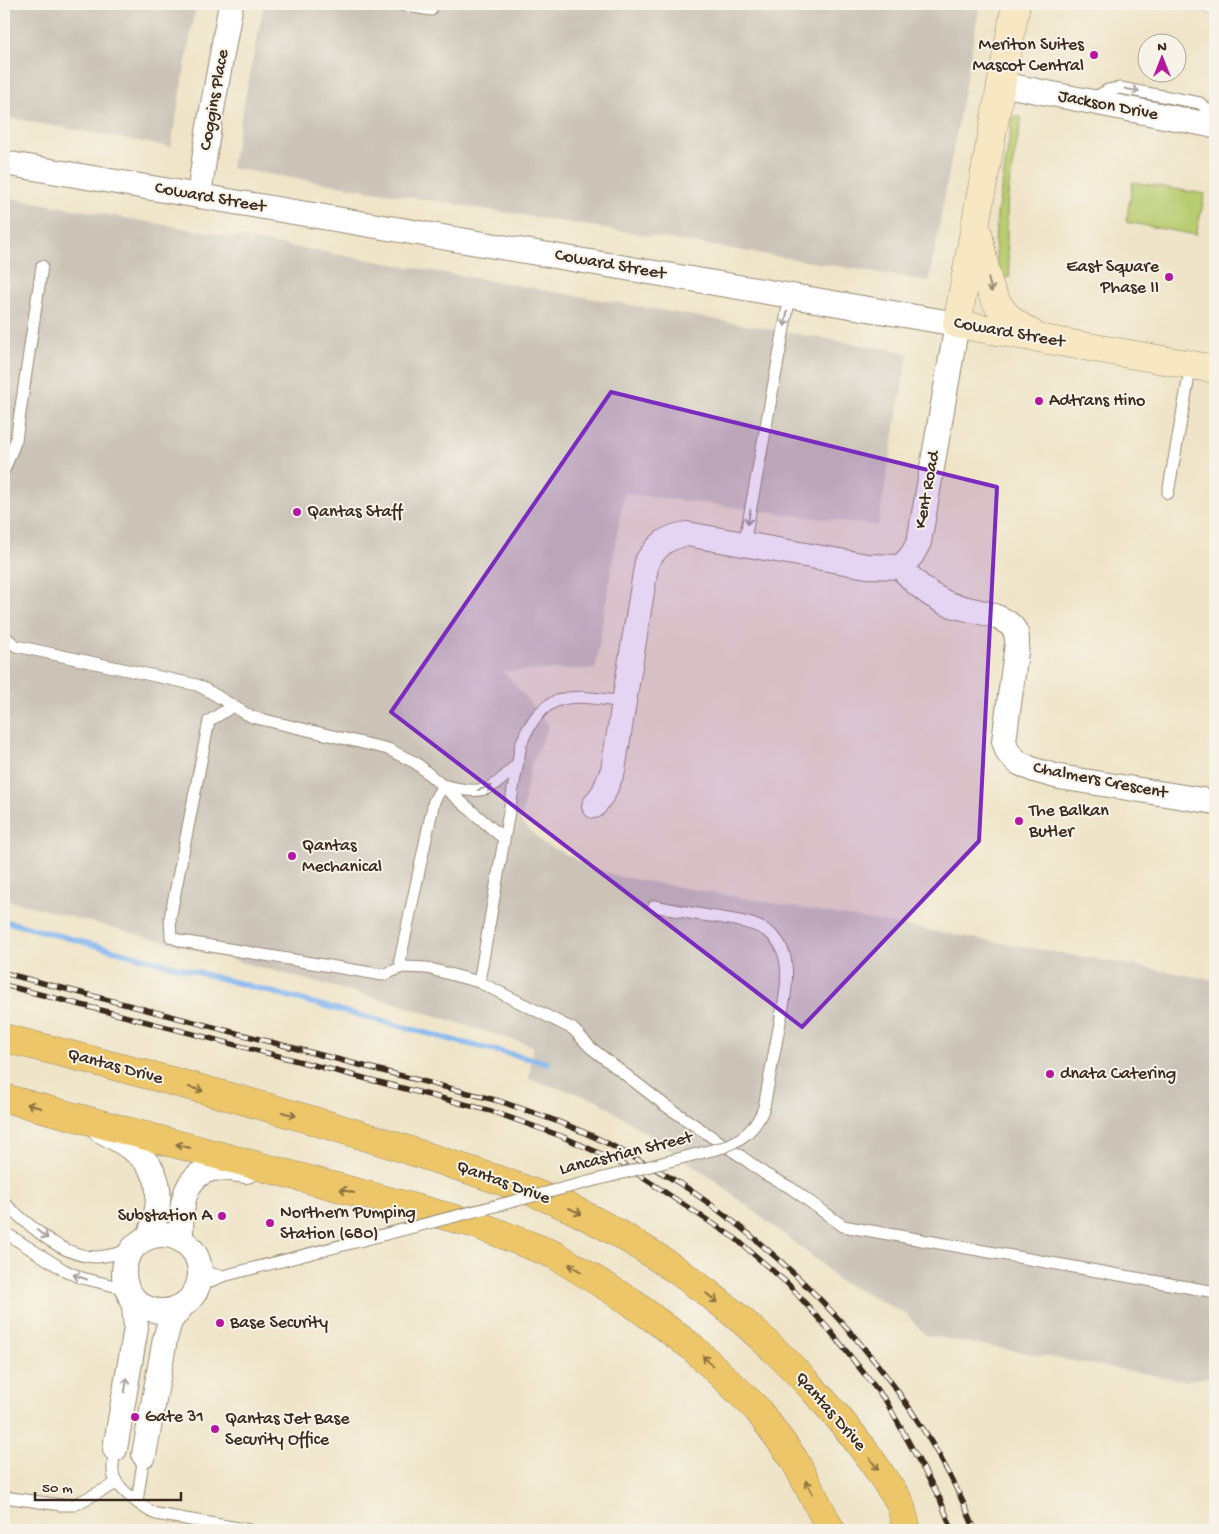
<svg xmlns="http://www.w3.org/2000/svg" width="1219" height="1534" font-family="'Gochi Hand',sans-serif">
<rect width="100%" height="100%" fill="#f7f3e8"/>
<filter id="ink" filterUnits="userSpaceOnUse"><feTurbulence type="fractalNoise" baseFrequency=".02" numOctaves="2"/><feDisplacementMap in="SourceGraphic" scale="10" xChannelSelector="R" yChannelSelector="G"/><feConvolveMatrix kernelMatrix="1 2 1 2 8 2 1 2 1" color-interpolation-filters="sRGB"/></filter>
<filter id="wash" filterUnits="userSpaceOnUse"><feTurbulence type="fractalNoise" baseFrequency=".0096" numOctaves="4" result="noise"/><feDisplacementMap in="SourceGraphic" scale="20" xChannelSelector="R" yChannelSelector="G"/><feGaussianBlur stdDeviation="1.12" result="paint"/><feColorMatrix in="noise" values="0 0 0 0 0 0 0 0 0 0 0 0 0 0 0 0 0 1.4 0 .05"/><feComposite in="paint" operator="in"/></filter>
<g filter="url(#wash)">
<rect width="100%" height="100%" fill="#efe4c7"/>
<g fill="#cbc3b8">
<path d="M4,4H196L171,147L4,117Z"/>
<path d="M264,4H980L929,281L231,168Z"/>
<path d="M4,197L908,353L878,526L624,493L595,669L503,671L549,725L530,766L521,822L544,844L572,857L586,866L622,877L1215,980V1378L1207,1377L1186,1381L925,1335L906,1314L836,1279L822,1264L714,1180L597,1100L529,1079L533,1046L391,1002L4,899Z"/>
</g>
<g fill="#b8cc6f" stroke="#7a7b46">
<path d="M1013,116L1022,118C1017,143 1011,169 1008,195C1006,222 1007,250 1010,277L999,279L995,243L997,215Z"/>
<path d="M1133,182L1205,194L1196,235L1126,222Z"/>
</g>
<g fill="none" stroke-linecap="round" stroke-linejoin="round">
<path stroke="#83b6f0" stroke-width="5.5" d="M4,921L460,1042L548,1063"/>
</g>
</g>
<g filter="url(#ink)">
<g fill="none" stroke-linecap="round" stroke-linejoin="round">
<defs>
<g id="service">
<path d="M397,4L431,10"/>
<path d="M1092,99L1108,90L1120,88L1200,103L1209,111L1207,124"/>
<path d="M4,470L16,440L42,266"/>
<path d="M1168,493L1191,365"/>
<path d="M744,545L790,296"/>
<path d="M4,636L16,646L197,685C216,694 233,707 252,717L388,749L416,763L503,838"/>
<path d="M624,702C572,695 544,688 521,744L479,982L573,1029L591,1048L666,1106L742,1157L765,1174L791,1188L843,1226L1215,1292"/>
<path d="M233,706L209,721L170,918L171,937L181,941L383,975L403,967"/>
<path d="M654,906L690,913"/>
<path d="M479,982L427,968L403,967L400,960L434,801L443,785C480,795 491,793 517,764"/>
<path d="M4,1203C30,1225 61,1257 97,1257C110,1256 120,1253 132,1249"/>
<path d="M4,1232L64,1270L82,1278L127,1289"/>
<path d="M197,1258C204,1270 209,1275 223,1276"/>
<path d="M193,1295L206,1283L223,1276"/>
<path d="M115,1449C114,1458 111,1469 114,1477C119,1490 144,1509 156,1514L250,1530"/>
<path d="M4,1497L61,1505H74L117,1483"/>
<path d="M137,1502L144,1455"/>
</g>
<path id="pedestrian" d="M1210,4L1215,5"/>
<g id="minor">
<path d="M1001,84L1215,126"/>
<path d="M4,163L957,324L919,542L912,555L901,567L867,566L687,534C666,537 659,544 647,561L613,770L604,792L594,806"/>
<path d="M199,196L208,132L231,4"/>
<path d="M901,567C914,583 927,594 946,603C965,611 1008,612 1016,633C1017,636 1017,641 1017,644L1004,741L1008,753L1019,763L1034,770L1059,777L1215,802"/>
<path d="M100,1130C152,1157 172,1177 149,1237"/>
<circle cx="162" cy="1273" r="38"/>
<path d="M181,1240C181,1214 180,1176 212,1169C223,1167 236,1170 247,1171"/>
<path d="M115,1449L136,1328L134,1306L129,1293"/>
<path d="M144,1455L165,1339L170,1321L183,1305"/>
</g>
<g id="secondary">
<path d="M1016,4L957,324L1215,369"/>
<path d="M978,233C987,277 987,311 1031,333"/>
</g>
<g id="trunk">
<path d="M4,1038C142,1073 281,1108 417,1153C471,1171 527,1187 578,1212C669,1257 753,1322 820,1397C844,1423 867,1452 886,1482C890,1489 897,1496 900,1504C903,1513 905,1522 907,1530"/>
<path d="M4,1098L475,1224L555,1255L631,1302L692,1347L757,1409L794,1459L831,1530"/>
</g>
</defs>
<use href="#service" stroke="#958772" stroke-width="13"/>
<use href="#pedestrian" stroke="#958772" stroke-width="19"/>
<use href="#minor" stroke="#958772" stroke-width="26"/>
<use href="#secondary" stroke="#958772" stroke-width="29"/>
<use href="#trunk" stroke="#958772" stroke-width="29"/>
<use href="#service" stroke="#fff" stroke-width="11"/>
<use href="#pedestrian" stroke="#fff" stroke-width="18"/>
<use href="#minor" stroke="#fff" stroke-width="24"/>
<use href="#secondary" stroke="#f7e8c3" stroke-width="28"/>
<use href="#trunk" stroke="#ecc669" stroke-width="28"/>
<defs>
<g id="rail">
<path d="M4,973L499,1101C539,1115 581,1128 618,1149C642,1162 668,1175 690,1190C810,1272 921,1395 975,1530"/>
<path d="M4,985L491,1111L561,1136L619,1162L736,1239L788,1284L831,1332L886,1401L940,1499L952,1530"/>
</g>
</defs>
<use href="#rail" stroke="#3b2a1e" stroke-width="5.5"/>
<use href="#rail" stroke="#f7f3e8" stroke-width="4" stroke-dasharray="11" stroke-linecap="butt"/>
<defs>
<path id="service-bridge" d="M223,1276L724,1147C743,1139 757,1128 764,1107L785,996C796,919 750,923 690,913"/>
</defs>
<use href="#service-bridge" stroke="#958772" stroke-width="13" stroke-linecap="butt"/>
<use href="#service-bridge" stroke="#fff" stroke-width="11"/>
</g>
<defs><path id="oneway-shaft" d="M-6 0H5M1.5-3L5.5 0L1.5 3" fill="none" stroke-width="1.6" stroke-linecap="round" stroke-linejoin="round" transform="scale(1.25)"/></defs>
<g stroke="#a79f9a">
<use href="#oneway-shaft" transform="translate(1132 90) rotate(10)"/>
<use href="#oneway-shaft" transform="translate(786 319) rotate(100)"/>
<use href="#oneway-shaft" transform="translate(749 517) rotate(101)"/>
<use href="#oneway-shaft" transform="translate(485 788) rotate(-15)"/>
<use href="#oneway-shaft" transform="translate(42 1234) rotate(37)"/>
<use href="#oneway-shaft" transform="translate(80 1277) rotate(-161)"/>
<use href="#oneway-shaft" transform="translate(126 1385) rotate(-80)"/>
</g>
<use stroke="#998970" href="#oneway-shaft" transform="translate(990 285) rotate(76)"/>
<g stroke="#8b7040">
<use href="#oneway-shaft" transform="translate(196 1089) rotate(16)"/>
<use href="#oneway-shaft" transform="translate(34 1106) rotate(-165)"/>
<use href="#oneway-shaft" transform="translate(289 1114) rotate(15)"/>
<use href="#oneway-shaft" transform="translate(183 1146) rotate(-165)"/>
<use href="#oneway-shaft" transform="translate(347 1191) rotate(-165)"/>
<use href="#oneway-shaft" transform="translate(575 1211) rotate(26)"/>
<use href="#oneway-shaft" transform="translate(575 1268) rotate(-148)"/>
<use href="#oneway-shaft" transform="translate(712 1298) rotate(39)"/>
<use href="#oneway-shaft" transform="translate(708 1361) rotate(-136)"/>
<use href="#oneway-shaft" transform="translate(874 1464) rotate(55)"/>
<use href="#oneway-shaft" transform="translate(809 1487) rotate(-119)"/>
</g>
</g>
<path fill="#7b2cbf" fill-opacity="0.2" stroke="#7b2cbf" stroke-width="4" stroke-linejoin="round" d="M611,392L997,487L979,841L802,1027L391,712Z"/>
<g fill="#b5179e" stroke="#f7f3e8" stroke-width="2">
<circle cx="1094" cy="55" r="5"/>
<circle cx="1169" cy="277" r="5"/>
<circle cx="1039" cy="401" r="5"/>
<circle cx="297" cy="512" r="5"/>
<circle cx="1019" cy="821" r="5"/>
<circle cx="292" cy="856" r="5"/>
<circle cx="1050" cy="1074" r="5"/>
<circle cx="222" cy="1216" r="5"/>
<circle cx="270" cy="1223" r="5"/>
<circle cx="220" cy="1323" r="5"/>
<circle cx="135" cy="1417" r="5"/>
<circle cx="215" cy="1429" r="5"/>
</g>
<g text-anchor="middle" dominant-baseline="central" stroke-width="4" stroke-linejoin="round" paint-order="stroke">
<g font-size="18" fill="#3b2a1e" stroke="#f7f3e8" text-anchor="start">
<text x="1084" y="45" text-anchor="end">Meriton Suites<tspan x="1084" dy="21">Mascot Central</tspan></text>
<text x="1159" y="267" text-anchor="end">East Square<tspan x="1159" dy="21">Phase II</tspan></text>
<text x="1049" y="401">Adtrans Hino</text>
<text x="307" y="512">Qantas Staff</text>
<text x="1029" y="811">The Balkan<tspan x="1029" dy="21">Butler</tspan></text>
<text x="302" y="846">Qantas<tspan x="302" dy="21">Mechanical</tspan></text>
<text x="1060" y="1074">dnata Catering</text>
<text x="280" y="1213">Northern Pumping<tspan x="280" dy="21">Station (680)</tspan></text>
<text x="212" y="1216" text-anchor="end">Substation A</text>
<text x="230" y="1323">Base Security</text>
<text x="145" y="1417">Gate 31</text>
<text x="225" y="1419">Qantas Jet Base<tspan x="225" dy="21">Security Office</tspan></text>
</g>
<g font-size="18" fill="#3b2a1e" stroke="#f7f3e8">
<text transform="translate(215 100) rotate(-80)">Coggins Place</text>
<text transform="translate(1108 106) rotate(11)">Jackson Drive</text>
<text transform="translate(210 198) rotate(10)">Coward Street</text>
<text transform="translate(610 265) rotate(10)">Coward Street</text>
<text transform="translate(1009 333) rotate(10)">Coward Street</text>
<text transform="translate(928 490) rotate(-80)">Kent Road</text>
<text transform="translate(1100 781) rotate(11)">Chalmers Crescent</text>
<text transform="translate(115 1067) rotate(15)">Qantas Drive</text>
<text transform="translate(626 1154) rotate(-14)">Lancastrian Street</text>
<text transform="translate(503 1183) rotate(20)">Qantas Drive</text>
<text transform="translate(830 1412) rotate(49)">Qantas Drive</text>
</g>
</g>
<rect width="1219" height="1534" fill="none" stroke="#f7f3e8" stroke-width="20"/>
<g transform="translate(1162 58)"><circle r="24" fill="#f7f3e8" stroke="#aca397"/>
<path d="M0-4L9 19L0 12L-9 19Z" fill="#b5179e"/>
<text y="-8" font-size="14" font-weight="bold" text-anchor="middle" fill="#3b2a1e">N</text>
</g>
<path d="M35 1492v8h146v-8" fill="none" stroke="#3b2a1e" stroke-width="2.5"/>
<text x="42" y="1492" font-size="15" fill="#3b2a1e" stroke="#f7f3e8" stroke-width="4" paint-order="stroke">50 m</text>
</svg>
